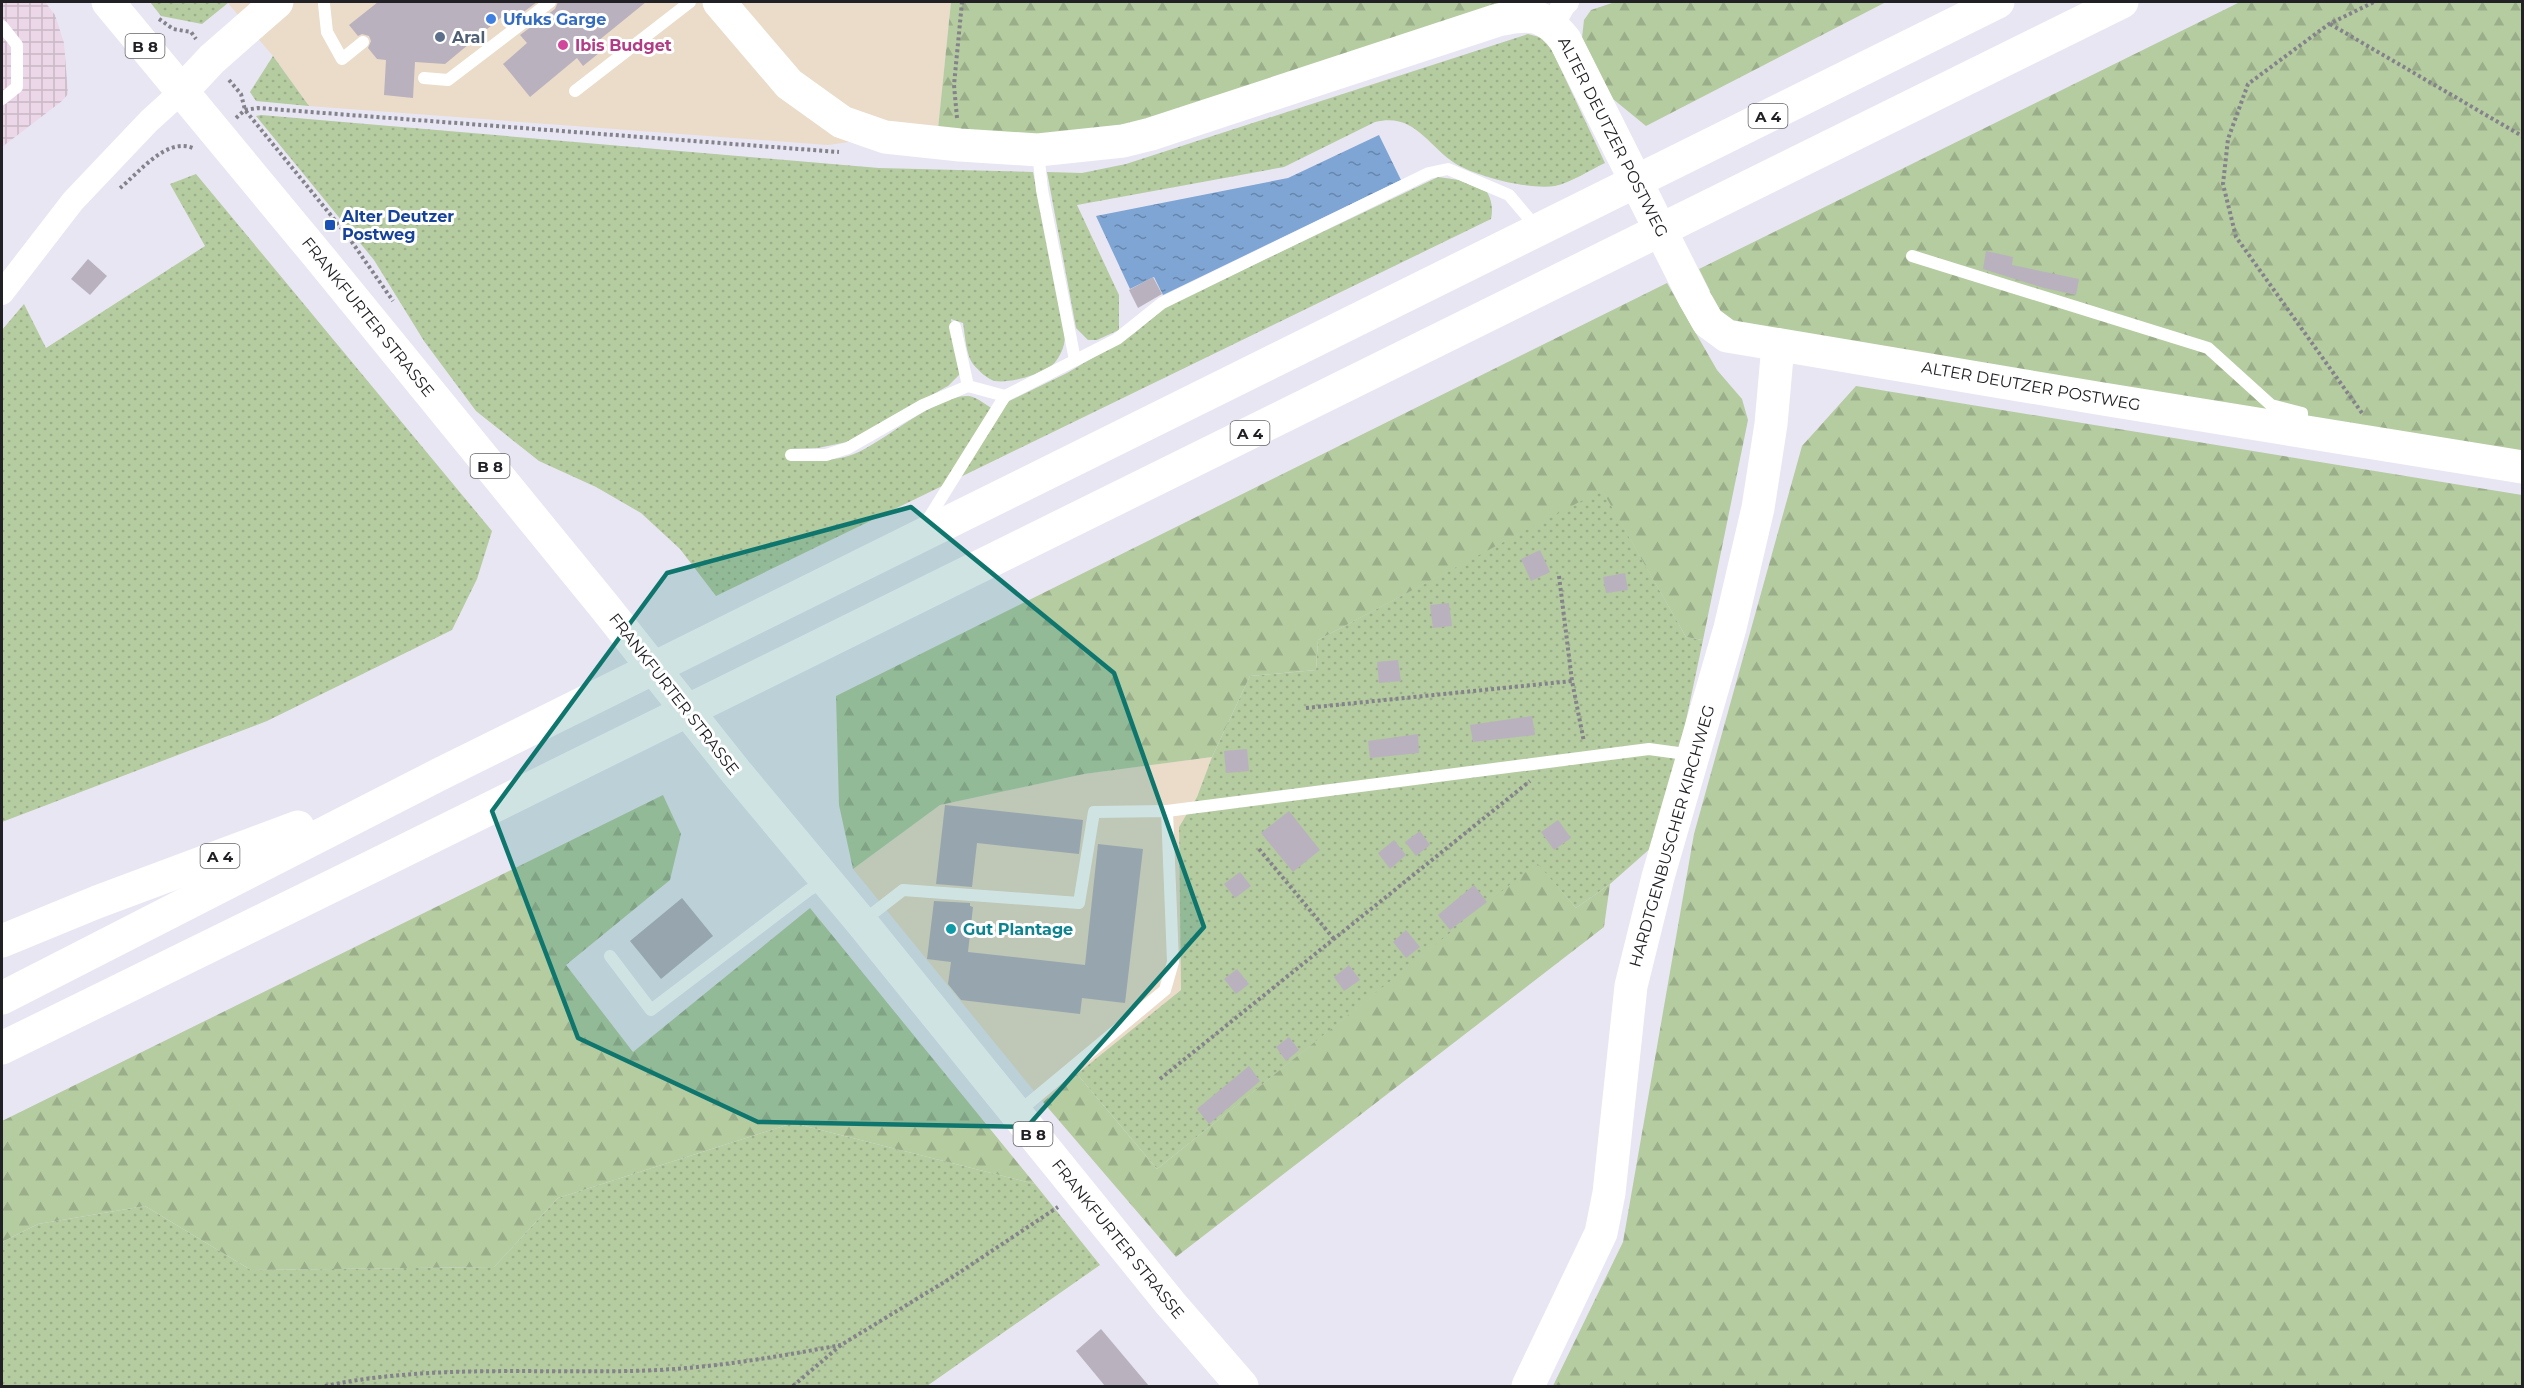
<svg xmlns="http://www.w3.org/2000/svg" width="2524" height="1388" font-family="Montserrat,sans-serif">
<defs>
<pattern id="industrial-grid" width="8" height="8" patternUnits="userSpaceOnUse" patternTransform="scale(1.5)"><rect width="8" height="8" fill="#ebd7e7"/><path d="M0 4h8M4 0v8" fill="none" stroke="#c9b8c6"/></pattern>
<pattern id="grass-dots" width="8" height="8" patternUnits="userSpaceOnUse" patternTransform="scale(1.5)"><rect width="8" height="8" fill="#b5cba0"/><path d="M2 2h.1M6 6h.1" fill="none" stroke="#9bae8a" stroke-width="1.8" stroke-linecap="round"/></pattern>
<pattern id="forest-firs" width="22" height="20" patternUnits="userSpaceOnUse" patternTransform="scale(1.5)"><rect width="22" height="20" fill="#b5cba0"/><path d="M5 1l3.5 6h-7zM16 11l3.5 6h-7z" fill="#9bae8a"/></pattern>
<pattern id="water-ripples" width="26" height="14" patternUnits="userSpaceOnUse" patternTransform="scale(1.5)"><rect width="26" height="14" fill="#7ea5d3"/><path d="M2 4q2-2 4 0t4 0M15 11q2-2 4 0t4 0" fill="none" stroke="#6786ab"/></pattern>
</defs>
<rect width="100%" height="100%" fill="#e8e6f3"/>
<g fill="#ebdbc9">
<path d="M227,2H951L938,129L828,145L309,106L273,56Z"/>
<path d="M1212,757L1197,797L1179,827L1181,990L1043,1102L853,869L940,805L1084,774Z"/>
</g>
<path fill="url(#industrial-grid)" d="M2,2H45L55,15L64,43L68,94L62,101L2,147Z"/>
<g fill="url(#grass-dots)">
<path d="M150,2H227L228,3L202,24L161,16Z"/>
<path d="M1528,34L1543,38L1550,46L1605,163C1590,170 1572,182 1555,186C1530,190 1478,177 1456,164C1427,145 1414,112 1375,122L1284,167L1077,205L1119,295V330L1097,340H1088L1076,328L1047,172L1082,173L1126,164Z"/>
<path d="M273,56L309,106L256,101L250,92Z"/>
<path d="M261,115L879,168L1033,172L1065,335C1065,344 1062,353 1056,361C1048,373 1010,384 995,381C987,379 979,371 973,364C966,355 965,335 963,323L951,319L960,374L948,386L847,442L818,448L790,449V460C811,460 834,462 854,454C884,442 937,394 969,396C977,397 986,405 993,409L1067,373L1133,334L1167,306L1438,177L1459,180L1487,192C1492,201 1493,209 1491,219L716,596L680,549L641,513L596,487L539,461L476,411L424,341L374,260L256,116Z"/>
<path d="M196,174L492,531L477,579L452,630L267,721L2,822V330L24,304L46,348L205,246L170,184Z"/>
<path d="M1602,489L1686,637L1703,640L1661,839L1610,884L1576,908L1537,864L1157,1169L1077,1074L1181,990L1179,827L1197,797L1212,757L1250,676L1316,670L1318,640Z"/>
<path d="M793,1123L1035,1184L1100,1265L927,1386H2V1242L38,1224L145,1206L251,1270L494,1267L558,1198Z"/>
</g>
<g fill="url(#forest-firs)">
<path d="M951,2H1514L1145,121L1043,137L938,129Z"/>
<path d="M1615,2H1886L1646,126L1613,99L1582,38L1584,20L1591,10Z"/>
<path d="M2240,2H2522V458L1730,321L1704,297L1710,291L1699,269Z"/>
<path d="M1667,283L1717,370L1742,399L1748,420L1703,640L1686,637L1602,490L1318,640L1316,670L1250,676L1212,757L1084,774L940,805L853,869L839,805L836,696Z"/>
<path d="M1856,386L2522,495V1386H1553L1623,1242L1694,834L1802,446Z"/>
<path d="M663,795L681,834L670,880L566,965L633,1052L810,908L1035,1184L793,1123L558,1198L494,1267L251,1270L145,1206L38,1224L2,1242V1121Z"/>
<path d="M1537,863L1576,908L1610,884L1604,927L1176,1257L1043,1102L1077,1074L1157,1169Z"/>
</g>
<path fill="url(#water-ripples)" d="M1379,135L1401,180L1163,295L1154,277L1130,289L1096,216L1288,178Z"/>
<g fill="#b9b2be">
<path d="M378,2H537L510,22L504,15L445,64L415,62L413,98L384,95L386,60L377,59L368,48L371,41L369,36L362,34L358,36L349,25Z"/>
<path d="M558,2H646L598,41L604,49L583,66L577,58L530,97L503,64L527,43L520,35L555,9Z"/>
<path d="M1986,251L2013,257L2012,265L2079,279L2076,295L2044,288L1983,269Z"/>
<path d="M88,259L107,276L90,295L71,279Z"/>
<path d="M1153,277L1162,294L1138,308L1129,290Z"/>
<path d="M1540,550L1550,572L1531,581L1521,559Z"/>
<path d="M1625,573L1628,590L1606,593L1603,577Z"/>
<path d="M1449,603L1452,626L1433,628L1430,605Z"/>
<path d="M1398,660L1401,681L1379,683L1377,662Z"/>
<path d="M1532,716L1535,735L1473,742L1470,725Z"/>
<path d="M1418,734L1419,753L1370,758L1368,741Z"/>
<path d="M1247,749L1249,771L1226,773L1224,751Z"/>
<path d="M945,805L1083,820L1079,854L977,843L972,887L936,884Z"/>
<path d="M1289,811L1320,850L1293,872L1261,833Z"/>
<path d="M1558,820L1571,838L1554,850L1541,832Z"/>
<path d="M1420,831L1430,845L1416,856L1405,842Z"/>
<path d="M1394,840L1406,855L1390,869L1378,853Z"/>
<path d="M1098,844L1143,849L1125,1003L1082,998L1080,1014L961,1000L948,984L951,962L927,959L934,901L970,903V906L973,907L968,952L1085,965Z"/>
<path d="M1240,872L1251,886L1235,898L1224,884Z"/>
<path d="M1474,885L1487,902L1450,930L1438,915Z"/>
<path d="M682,898L713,936L661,979L630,941Z"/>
<path d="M1406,930L1420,947L1406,958L1393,942Z"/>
<path d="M1349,965L1360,980L1344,991L1334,977Z"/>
<path d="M1237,969L1249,984L1236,994L1224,979Z"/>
<path d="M1289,1037L1299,1050L1286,1061L1276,1047Z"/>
<path d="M1249,1066L1260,1081L1209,1124L1197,1109Z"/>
<path d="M1101,1329L1149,1386H1105L1076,1351Z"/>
</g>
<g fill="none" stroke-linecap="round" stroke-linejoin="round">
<g stroke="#84828b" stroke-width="4" stroke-dasharray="3 3" stroke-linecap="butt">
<path d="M159,19L173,29L191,32L196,39"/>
<path d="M2330,24L2522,136"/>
<path d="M229,80L241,94L245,110L347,235L393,301"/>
<path d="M236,118L245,110L258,108L839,152"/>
<path d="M957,118L954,85L962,2"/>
<path d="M120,188C139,173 166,137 193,148"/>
<path d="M2362,413L2236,237L2223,184L2228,139L2248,84L2329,24L2374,2"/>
<path d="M1559,576L1572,681L1584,742"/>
<path d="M1306,708L1572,681"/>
<path d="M1259,849L1334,939"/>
<path d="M1160,1079L1530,781"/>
<path d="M325,1386C424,1365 529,1373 629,1371C701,1370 771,1358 841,1345"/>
<path d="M793,1386L841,1345L951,1278L1058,1207"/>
</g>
<g stroke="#fff" stroke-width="12">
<path d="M324,4L327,32L342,59L363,42"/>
<path d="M2,26L17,45V87L2,99"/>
<path d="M424,78L448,80L550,2"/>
<path d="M575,91L690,2"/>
<path d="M1038,151L1042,190L1075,360"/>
<path d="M1912,256L2208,348L2271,405L2302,413V430"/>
<path d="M955,327L968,386L1005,396"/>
<path d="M791,455H826L848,448L923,405L968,386"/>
<path d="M925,524L1005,396L1117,339L1162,303L1429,173L1448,169L1509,195L1537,228"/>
<path d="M1167,811L1649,749L1693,755"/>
<path d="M863,921L903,890L1079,903L1094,812L1167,811L1173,962L1165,990L1017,1113"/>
<path d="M610,956L651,1010L809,890L825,881"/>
</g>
<g stroke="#fff" stroke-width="24">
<path d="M1553,24L1564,4L1567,2"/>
<path d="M2,293L73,201L149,121L182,91"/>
</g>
<g stroke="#fff" stroke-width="33">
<path d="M719,2L789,84L842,122L885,137L960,145L1038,150L1123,141L1151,134L1498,20C1530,13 1544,13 1565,40L1695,299L1708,322L1727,336L2097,398L2522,467"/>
<path d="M182,91L212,59L277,2"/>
<path d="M1528,1386L1601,1233L1609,1193L1631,986L1658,877L1730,628L1758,508L1771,424L1778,345"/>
</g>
<path stroke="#fff" stroke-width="33" d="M108,2L320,258L604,606L736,772L862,923L1170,1303L1242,1386"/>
<g stroke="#fff" stroke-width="33">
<path d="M2,941L97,902L298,827"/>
<path d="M2,998L440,774L1998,2"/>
<path d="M2,1048L377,864L2122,2"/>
</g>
</g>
<path fill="#0f766e" fill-opacity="0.2" stroke="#0f766e" stroke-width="4.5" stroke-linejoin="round" d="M911,507L1114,673L1204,927L1027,1127L758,1122L578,1038L492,811L667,573Z"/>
<circle fill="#3f7fe0" stroke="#fff" stroke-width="2" cx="491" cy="19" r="6"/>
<circle fill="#5c6f8a" stroke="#fff" stroke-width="2" cx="440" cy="37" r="6"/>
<circle fill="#d1479c" stroke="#fff" stroke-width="2" cx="563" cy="45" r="6"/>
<rect fill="#1a4fb4" stroke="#fff" stroke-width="2" x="324" y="219" width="12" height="12" rx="3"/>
<circle fill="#0f9aa8" stroke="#fff" stroke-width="2" cx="951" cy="929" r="6"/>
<g text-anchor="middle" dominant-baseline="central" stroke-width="6" stroke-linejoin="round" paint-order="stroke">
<g fill="#fff" stroke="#646366" stroke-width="1.5">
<rect x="125.5" y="34" width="39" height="24" rx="4.5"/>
<rect x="1748.5" y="104" width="39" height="24" rx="4.5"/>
<rect x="1230.5" y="421" width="39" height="24" rx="4.5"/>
<rect x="470.5" y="454" width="39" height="24" rx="4.5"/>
<rect x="200.5" y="844" width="39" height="24" rx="4.5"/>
<rect x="1013.5" y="1122" width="39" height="24" rx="4.5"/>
</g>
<g font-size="15" font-weight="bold" fill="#212025">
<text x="145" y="46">B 8</text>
<text x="1768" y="116">A 4</text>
<text x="1250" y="433">A 4</text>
<text x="490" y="466">B 8</text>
<text x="220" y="856">A 4</text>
<text x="1033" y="1134">B 8</text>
</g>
<g font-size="16" font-weight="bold" fill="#366cbe" stroke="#fff" text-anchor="start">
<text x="503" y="19">Ufuks Garge</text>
</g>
<g font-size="16" font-weight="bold" fill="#4e5e75" stroke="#fff" text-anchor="start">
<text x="452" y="37">Aral</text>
</g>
<g font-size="16" font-weight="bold" fill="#b23c85" stroke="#fff" text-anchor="start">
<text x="575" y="45">Ibis Budget</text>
</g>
<g font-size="16" fill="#212025" stroke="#fff">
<text transform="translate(1613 137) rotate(63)">ALTER DEUTZER POSTWEG</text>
<text transform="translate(368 317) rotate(51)">FRANKFURTER STRASSE</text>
<text transform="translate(2031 386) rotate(10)">ALTER DEUTZER POSTWEG</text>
<text transform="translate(674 694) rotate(52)">FRANKFURTER STRASSE</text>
<text transform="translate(1672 836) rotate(-74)">HARDTGENBUSCHER KIRCHWEG</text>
<text transform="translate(1118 1239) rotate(51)">FRANKFURTER STRASSE</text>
</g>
<g font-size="16" font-weight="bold" fill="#164399" stroke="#fff" text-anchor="start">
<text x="342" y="216">Alter Deutzer<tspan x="342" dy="18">Postweg</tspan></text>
</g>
<g font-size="16" font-weight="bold" fill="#0d838f" stroke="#fff" text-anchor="start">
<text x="963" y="929">Gut Plantage</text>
</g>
</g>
<rect width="2524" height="1388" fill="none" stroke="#212025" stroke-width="6"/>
</svg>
